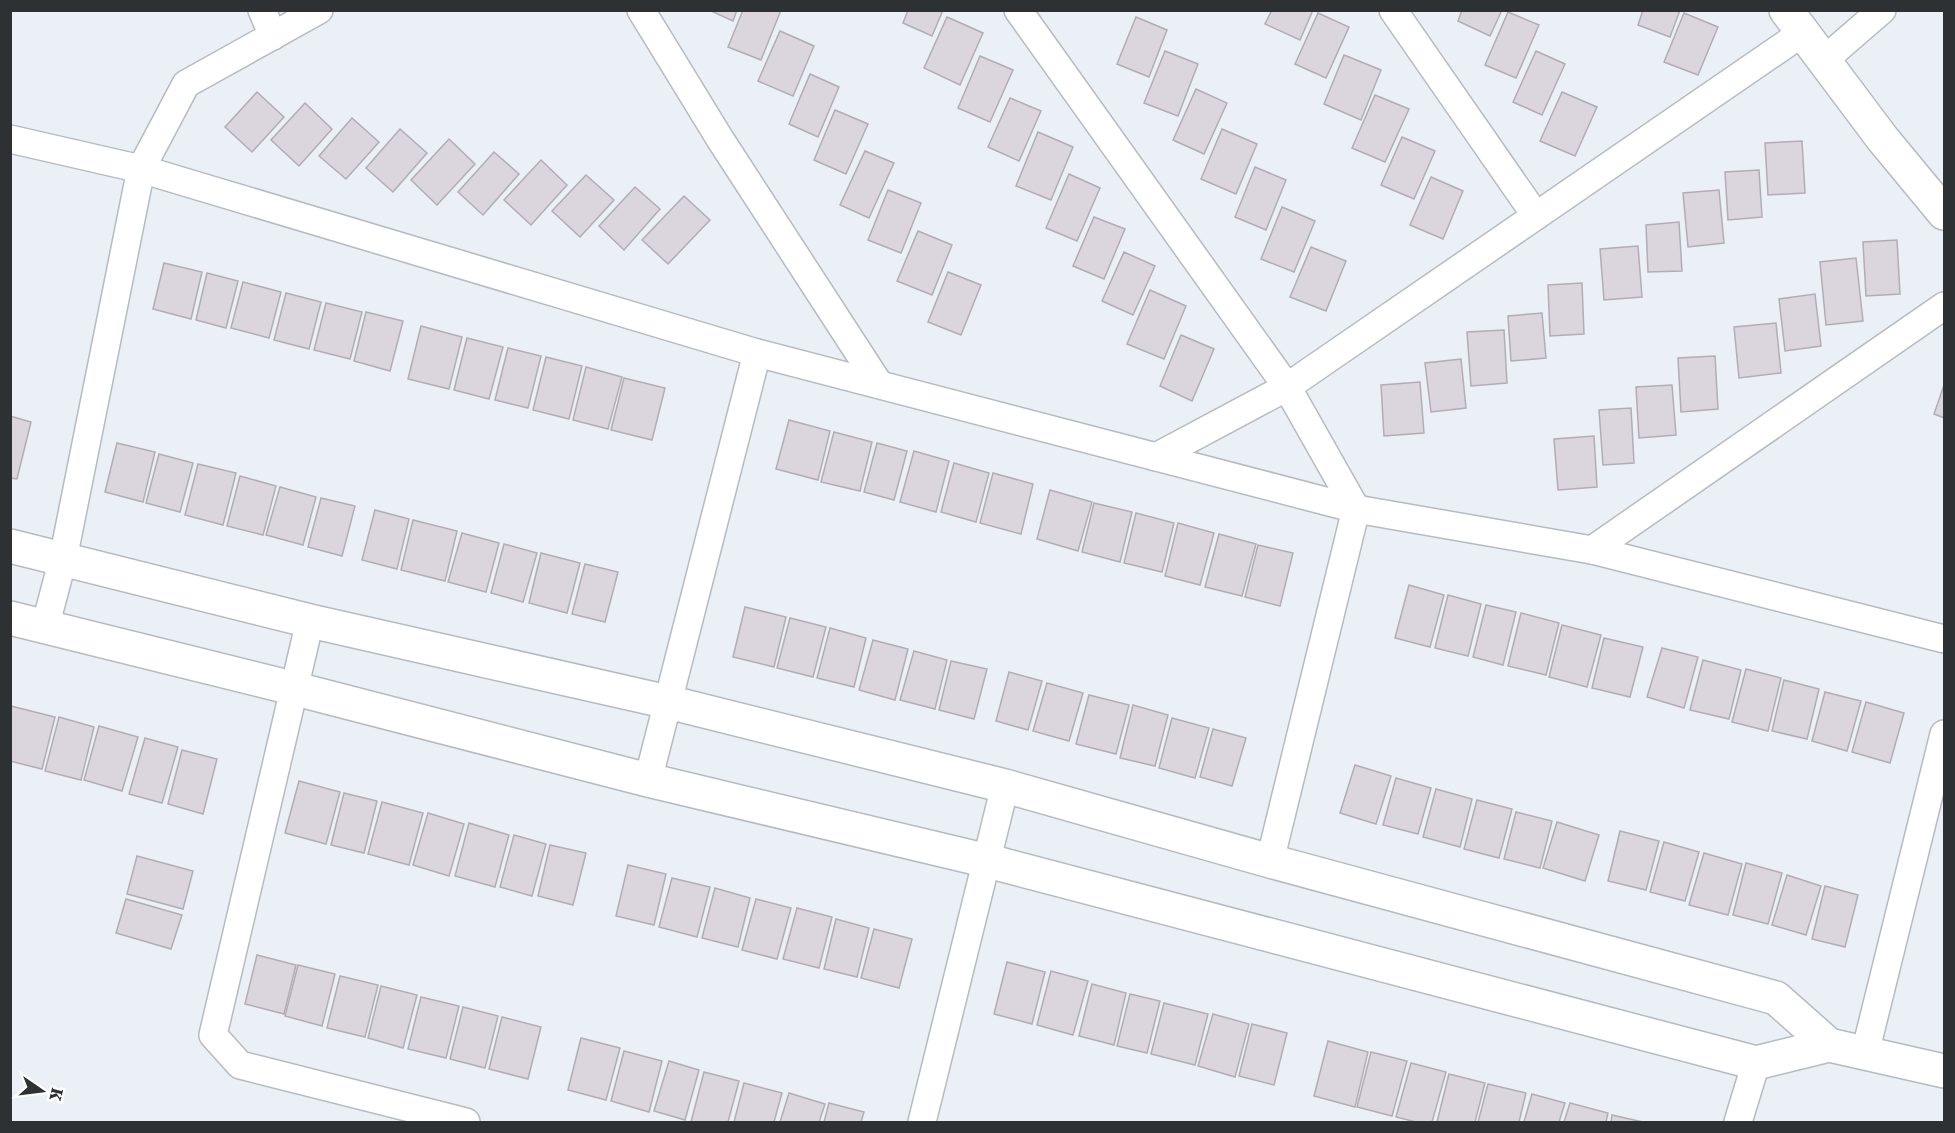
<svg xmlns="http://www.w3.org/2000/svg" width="1955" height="1133" font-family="'Roboto Serif',serif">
<rect width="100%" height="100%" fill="#eaf0f6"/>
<g fill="#dbd6dd" stroke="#b2adb3" stroke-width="1.5">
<path d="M709,10H737L733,21Z"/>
<path d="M743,10H781L761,60L728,47Z"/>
<path d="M908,10H943L932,36L903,23Z"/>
<path d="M1272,10H1313L1300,40L1265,24Z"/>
<path d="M1462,10H1502L1490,36L1458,21Z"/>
<path d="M1643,10H1680L1670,37L1638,25Z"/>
<path d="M1508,12L1539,25L1516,78L1485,65Z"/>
<path d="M1318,13L1349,27L1326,78L1295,64Z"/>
<path d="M1684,13L1718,27L1698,75L1664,62Z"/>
<path d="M947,17L983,33L960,85L924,68Z"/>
<path d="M1136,17L1167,30L1149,77L1117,64Z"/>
<path d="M780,31L814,46L793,96L758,81Z"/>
<path d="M1165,51L1198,64L1178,116L1144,103Z"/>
<path d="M1536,51L1565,64L1542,115L1513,102Z"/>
<path d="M1344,55L1381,70L1361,120L1324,104Z"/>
<path d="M980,56L1013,70L990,122L958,108Z"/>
<path d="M810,74L839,87L818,137L789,124Z"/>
<path d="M1196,89L1227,103L1204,154L1173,140Z"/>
<path d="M257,92L284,117L252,152L225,127Z"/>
<path d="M1562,92L1597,107L1575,156L1540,141Z"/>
<path d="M1375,95L1409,109L1385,162L1352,148Z"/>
<path d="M1010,98L1041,111L1019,161L988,147Z"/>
<path d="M305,103L332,129L299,166L271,140Z"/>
<path d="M835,110L868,124L846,174L814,160Z"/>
<path d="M352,118L379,142L346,179L319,156Z"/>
<path d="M400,129L427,153L393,192L366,168Z"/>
<path d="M1222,129L1257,144L1236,194L1201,179Z"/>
<path d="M1038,132L1073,147L1051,200L1016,186Z"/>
<path d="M1402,137L1435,151L1414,199L1381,185Z"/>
<path d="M449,139L475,164L437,205L411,180Z"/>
<path d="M1802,141L1805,193L1768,195L1765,143Z"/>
<path d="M865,151L894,163L869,218L840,205Z"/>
<path d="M494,152L519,174L483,215L458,192Z"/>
<path d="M541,160L567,185L531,225L504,200Z"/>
<path d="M1255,167L1286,180L1266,230L1235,217Z"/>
<path d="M1759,170L1762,217L1728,220L1725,172Z"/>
<path d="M1069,174L1100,188L1077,241L1046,228Z"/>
<path d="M586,175L614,200L580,237L552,211Z"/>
<path d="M1431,177L1463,191L1443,239L1410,225Z"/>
<path d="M635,187L660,209L624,250L599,226Z"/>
<path d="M888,190L921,203L901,253L868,240Z"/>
<path d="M1719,190L1724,243L1688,247L1683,193Z"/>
<path d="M684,196L710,220L668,264L642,240Z"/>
<path d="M1282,207L1315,221L1294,272L1261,259Z"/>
<path d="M1094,217L1125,229L1104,279L1073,266Z"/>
<path d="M1679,222L1682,271L1648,272L1646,225Z"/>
<path d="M918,231L952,245L932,295L897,281Z"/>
<path d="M1897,240L1900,294L1866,296L1863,242Z"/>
<path d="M1638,246L1642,297L1604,300L1600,249Z"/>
<path d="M1311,247L1346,261L1326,311L1290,297Z"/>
<path d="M1124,252L1155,266L1133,315L1102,301Z"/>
<path d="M1856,258L1863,321L1826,325L1820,262Z"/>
<path d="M164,263L202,272L191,319L153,309Z"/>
<path d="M948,272L981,285L961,335L928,322Z"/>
<path d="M207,273L238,281L226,328L196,320Z"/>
<path d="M243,282L281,292L269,338L231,328Z"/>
<path d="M1582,283L1584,334L1550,336L1548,285Z"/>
<path d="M1150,290L1186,306L1164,359L1127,344Z"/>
<path d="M286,293L321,302L309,349L274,340Z"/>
<path d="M1815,294L1821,346L1785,351L1779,299Z"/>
<path d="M326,303L362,312L350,359L314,350Z"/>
<path d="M366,312L403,321L390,371L354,361Z"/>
<path d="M1542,313L1546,358L1511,361L1508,316Z"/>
<path d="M1776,323L1781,373L1739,378L1734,327Z"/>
<path d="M421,326L462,337L449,389L408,379Z"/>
<path d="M1504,330L1507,383L1471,386L1467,332Z"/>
<path d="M1181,335L1214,349L1192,401L1160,386Z"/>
<path d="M467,338L503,347L489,399L454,390Z"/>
<path d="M508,348L541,356L528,408L495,400Z"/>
<path d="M1715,356L1718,409L1681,412L1678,358Z"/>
<path d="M546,357L582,366L569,419L533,410Z"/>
<path d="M1461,359L1466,408L1431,412L1425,363Z"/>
<path d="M586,367L622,377L608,429L573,420Z"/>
<path d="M624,378L665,388L652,440L611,430Z"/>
<path d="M1420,382L1424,433L1384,436L1381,385Z"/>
<path d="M1672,385L1676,435L1639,438L1636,387Z"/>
<path d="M1944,385V418L1934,414Z"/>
<path d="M1631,408L1634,463L1603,465L1599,410Z"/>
<path d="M10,416L31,422L17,479L10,478Z"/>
<path d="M789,420L830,431L818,480L776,469Z"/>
<path d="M834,432L872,442L860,491L821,482Z"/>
<path d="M1594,436L1597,487L1558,490L1554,439Z"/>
<path d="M117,443L155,452L143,502L105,492Z"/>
<path d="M877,443L907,451L894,500L864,492Z"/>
<path d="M914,451L949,461L936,512L900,502Z"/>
<path d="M159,454L193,463L180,512L146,503Z"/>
<path d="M954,463L989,473L976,522L941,512Z"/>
<path d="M198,464L236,473L223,525L185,515Z"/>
<path d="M993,473L1033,484L1021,534L980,523Z"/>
<path d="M240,476L276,486L263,535L227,526Z"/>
<path d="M280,487L316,497L303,545L266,535Z"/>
<path d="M1050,490L1092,502L1078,551L1037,539Z"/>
<path d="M321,498L355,506L342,556L308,547Z"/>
<path d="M1094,503L1132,512L1120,562L1082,552Z"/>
<path d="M375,510L409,519L397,569L362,560Z"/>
<path d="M1136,513L1174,523L1162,572L1124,563Z"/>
<path d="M413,520L457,531L445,581L401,570Z"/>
<path d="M1178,523L1214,533L1200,585L1165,576Z"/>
<path d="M462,533L499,543L486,592L448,582Z"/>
<path d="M1219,534L1256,544L1242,596L1205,587Z"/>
<path d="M504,544L537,553L523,602L491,593Z"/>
<path d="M1258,545L1293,553L1280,606L1245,597Z"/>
<path d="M541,553L580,563L567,613L529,603Z"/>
<path d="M585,564L618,572L605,622L572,614Z"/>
<path d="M1409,585L1444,595L1430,647L1395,638Z"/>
<path d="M1448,595L1481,604L1468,656L1435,648Z"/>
<path d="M1486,605L1516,612L1503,665L1473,657Z"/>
<path d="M745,607L786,617L774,667L733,657Z"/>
<path d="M1521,613L1559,623L1546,675L1508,666Z"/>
<path d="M790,618L826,627L813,677L777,668Z"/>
<path d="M1562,625L1601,635L1587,687L1549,677Z"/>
<path d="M830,628L866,638L854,687L817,678Z"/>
<path d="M1604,638L1643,647L1630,697L1592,688Z"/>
<path d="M873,640L908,649L895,700L859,690Z"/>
<path d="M1662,648L1698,657L1684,708L1647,697Z"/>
<path d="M914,651L947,660L935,709L900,700Z"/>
<path d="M1703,660L1741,670L1729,719L1690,710Z"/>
<path d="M951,661L987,669L974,719L939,710Z"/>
<path d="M1746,669L1781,678L1768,731L1732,722Z"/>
<path d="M1009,672L1042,681L1028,730L996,721Z"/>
<path d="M1784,680L1819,689L1807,739L1772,731Z"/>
<path d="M1047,683L1083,693L1069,741L1033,731Z"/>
<path d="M1825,692L1861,701L1847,751L1812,741Z"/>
<path d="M1089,695L1129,705L1116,754L1076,744Z"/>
<path d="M1866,702L1904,713L1890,763L1852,752Z"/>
<path d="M1133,705L1168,715L1155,766L1120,758Z"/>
<path d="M11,706L55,717L42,769L10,761Z"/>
<path d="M59,717L94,727L81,780L45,771Z"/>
<path d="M1172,718L1209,728L1195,778L1159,768Z"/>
<path d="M99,726L138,737L122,791L84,780Z"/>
<path d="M1213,729L1246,738L1232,786L1200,777Z"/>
<path d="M145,738L178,747L162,803L129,794Z"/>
<path d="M182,750L217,759L203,814L168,804Z"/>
<path d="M1355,765L1391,776L1376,824L1340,813Z"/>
<path d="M1396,778L1431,788L1418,834L1383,825Z"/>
<path d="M299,781L340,792L326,844L285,833Z"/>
<path d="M1436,789L1472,799L1460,847L1423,837Z"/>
<path d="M344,793L377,801L364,853L331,845Z"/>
<path d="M1477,800L1512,809L1499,858L1464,849Z"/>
<path d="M382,802L423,813L409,865L368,854Z"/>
<path d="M1516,812L1552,821L1540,868L1504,859Z"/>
<path d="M428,813L464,824L449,876L413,865Z"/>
<path d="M1557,822L1599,835L1585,881L1543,868Z"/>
<path d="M469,823L509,835L495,887L455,876Z"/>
<path d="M1620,831L1659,841L1646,890L1608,881Z"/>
<path d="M514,835L546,844L532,896L500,887Z"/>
<path d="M1664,842L1699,852L1685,901L1650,892Z"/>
<path d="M550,845L586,853L573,905L538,896Z"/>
<path d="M1704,853L1742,864L1728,915L1689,905Z"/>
<path d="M137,856L193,871L183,909L127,894Z"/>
<path d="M1746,863L1782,873L1768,924L1733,915Z"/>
<path d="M628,865L666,874L654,925L616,916Z"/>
<path d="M1787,875L1821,886L1806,935L1772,925Z"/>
<path d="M672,878L710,887L697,937L659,927Z"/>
<path d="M1825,886L1858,895L1845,947L1812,939Z"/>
<path d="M715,888L750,898L738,947L702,938Z"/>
<path d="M126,899L182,915L171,949L116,933Z"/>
<path d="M756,899L791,908L777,959L742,950Z"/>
<path d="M797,908L832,917L819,968L783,959Z"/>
<path d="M836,919L869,928L857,977L824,969Z"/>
<path d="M874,929L912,939L899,988L861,978Z"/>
<path d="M257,955L296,965L284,1014L245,1004Z"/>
<path d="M1007,962L1045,972L1032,1024L994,1014Z"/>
<path d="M298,965L335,974L322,1026L285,1016Z"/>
<path d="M1051,971L1088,981L1073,1035L1037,1025Z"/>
<path d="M340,976L378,985L365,1037L327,1028Z"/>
<path d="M1092,984L1126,993L1114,1045L1079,1036Z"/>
<path d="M381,986L417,995L403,1048L368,1038Z"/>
<path d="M1130,994L1160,1001L1147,1053L1117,1046Z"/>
<path d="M421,997L459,1006L446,1058L408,1049Z"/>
<path d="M1164,1003L1208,1014L1195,1065L1151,1054Z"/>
<path d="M463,1007L498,1016L485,1068L450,1059Z"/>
<path d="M1213,1014L1249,1024L1235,1077L1198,1066Z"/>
<path d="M502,1017L541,1027L528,1079L489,1069Z"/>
<path d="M1252,1024L1287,1033L1274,1085L1239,1076Z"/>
<path d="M581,1038L620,1048L606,1100L568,1090Z"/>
<path d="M1328,1041L1368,1052L1355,1107L1314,1096Z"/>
<path d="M624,1051L662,1061L649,1112L611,1101Z"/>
<path d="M1371,1052L1407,1061L1392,1116L1357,1107Z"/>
<path d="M669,1061L699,1070L685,1120L654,1111Z"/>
<path d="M1411,1063L1446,1072L1432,1122H1416L1396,1117Z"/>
<path d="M704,1072L739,1081L728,1122H691Z"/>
<path d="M1449,1074L1485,1083L1475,1122H1437Z"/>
<path d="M744,1083L782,1093L774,1122H734Z"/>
<path d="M1488,1084L1526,1093L1519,1122H1478Z"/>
<path d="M789,1093L825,1104L819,1122H780Z"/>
<path d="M1532,1094L1565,1103L1559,1122H1524Z"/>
<path d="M829,1103L864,1112L861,1122H824Z"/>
<path d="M1570,1103L1608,1113L1606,1122H1564Z"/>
<path d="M1612,1115L1643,1122H1611Z"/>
</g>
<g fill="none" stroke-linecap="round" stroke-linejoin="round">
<defs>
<g id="minor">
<path d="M262,10L273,36"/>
<path d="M641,10L720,139L879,384"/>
<path d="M1018,10L1287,387L1356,509L1270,861"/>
<path d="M1393,10L1536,216"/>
<path d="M1823,61L1882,10"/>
<path d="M10,139L141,169L757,353L1356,509L1592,550L1944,639"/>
<path d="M1156,457L1287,387L1802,33"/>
<path d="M1592,550L1944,306"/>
<path d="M310,621L213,1035L240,1065L466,1122"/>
<path d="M45,627L63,559L141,169L186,84L319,10"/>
<path d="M648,780L757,353"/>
<path d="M1865,1053L1944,734"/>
<path d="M922,1122L1005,786"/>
<path d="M1738,1122L1756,1063"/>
</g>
<g id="tertiary">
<path d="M1786,10L1882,138L1944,213"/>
<path d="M10,546L310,621L668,702L1005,786L1270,861L1776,998L1829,1045"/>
<path d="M10,618L296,689L648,780L988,861L1756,1063L1829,1045L1944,1071"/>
</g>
</defs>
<use href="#minor" stroke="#b5bbc0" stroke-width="30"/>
<use href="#tertiary" stroke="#b5bbc0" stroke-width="36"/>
<use href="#minor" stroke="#fff" stroke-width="27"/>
<use href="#tertiary" stroke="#fff" stroke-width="33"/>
</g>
<rect width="1955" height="1133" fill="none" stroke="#2e3133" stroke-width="24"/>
<g transform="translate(42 1091) rotate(104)" stroke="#ffffff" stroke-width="4.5" paint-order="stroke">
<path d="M0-4.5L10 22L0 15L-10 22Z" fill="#2e3133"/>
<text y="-9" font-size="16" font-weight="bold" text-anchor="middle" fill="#2e3133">K</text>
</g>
</svg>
